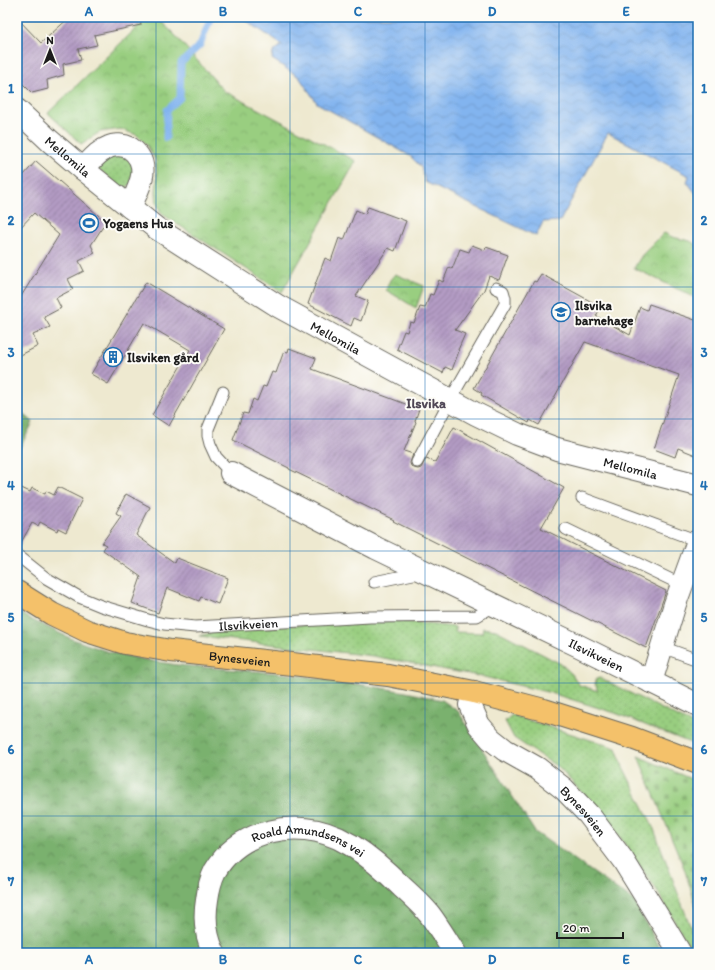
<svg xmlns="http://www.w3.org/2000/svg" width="715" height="970" font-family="Itim,sans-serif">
<defs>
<pattern id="grass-dots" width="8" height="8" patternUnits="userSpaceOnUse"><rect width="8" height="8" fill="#99ce80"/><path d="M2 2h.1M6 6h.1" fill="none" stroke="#83b06e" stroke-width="1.8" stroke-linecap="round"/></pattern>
<pattern id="forest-crowns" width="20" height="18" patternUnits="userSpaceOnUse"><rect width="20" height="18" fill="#7ab16e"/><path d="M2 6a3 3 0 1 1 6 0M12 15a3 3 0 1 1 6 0" fill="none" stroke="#638f5a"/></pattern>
<pattern id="cemetery-stones" width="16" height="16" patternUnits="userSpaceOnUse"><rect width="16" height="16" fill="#99ce80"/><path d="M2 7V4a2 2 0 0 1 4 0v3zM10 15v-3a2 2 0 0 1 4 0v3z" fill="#83b06e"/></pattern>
<pattern id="park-crowns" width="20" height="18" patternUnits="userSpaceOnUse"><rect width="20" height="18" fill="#99ce80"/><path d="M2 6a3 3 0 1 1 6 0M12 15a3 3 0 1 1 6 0" fill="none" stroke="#83b06e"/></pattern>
<pattern id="water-waves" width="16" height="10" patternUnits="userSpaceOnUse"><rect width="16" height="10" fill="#82b4ef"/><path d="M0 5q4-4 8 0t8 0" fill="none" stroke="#709acc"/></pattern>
<pattern id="building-hatch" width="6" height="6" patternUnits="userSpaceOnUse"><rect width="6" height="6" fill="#b39bc4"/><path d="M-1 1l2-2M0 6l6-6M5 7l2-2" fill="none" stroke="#917e9e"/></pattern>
</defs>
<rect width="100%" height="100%" fill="#fdfcf7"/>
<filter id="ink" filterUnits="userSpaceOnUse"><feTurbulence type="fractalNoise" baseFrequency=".025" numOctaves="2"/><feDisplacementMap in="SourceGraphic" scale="8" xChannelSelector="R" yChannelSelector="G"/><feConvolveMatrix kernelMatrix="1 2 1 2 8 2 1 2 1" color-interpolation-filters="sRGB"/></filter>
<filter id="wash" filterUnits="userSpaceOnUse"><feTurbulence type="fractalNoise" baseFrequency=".012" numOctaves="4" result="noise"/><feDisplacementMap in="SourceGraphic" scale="16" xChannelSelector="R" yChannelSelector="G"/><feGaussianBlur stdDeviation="0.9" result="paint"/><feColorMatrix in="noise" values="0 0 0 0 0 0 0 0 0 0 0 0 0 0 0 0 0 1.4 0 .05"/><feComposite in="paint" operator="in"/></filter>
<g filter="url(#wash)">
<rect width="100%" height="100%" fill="#eee9d0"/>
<g fill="url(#grass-dots)" stroke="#5a754e">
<path d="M117,152L134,164L131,184L123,189L96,167Z"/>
<path d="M398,621L455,627V632L482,633L483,628L496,630L561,664L572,674L579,685L598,691L595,684L596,679L600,678L698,727V746L615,713L551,693L484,677L373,656L199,636L222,630L347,622Z"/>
<path d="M512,715L616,748L623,767L652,824L698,947V953H693L656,889L612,826L559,768L514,738L505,721Z"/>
</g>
<g fill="url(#forest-crowns)" stroke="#4b6645">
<path d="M17,408L33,422L17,454Z"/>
<path d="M17,611L28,618L72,639L106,651L146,660L177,665L288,674L357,684L406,692L442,700L458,711L535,832L634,901L662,953H17Z"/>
</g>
<path fill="url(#cemetery-stones)" stroke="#5a754e" d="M638,756L698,782V912L684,868Z"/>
<g fill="url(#park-crowns)" stroke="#5a754e">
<path d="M148,17H156L174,34L224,91L356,161L282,292L162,214L157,204L156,192L157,178L156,161L147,145L137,135L120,129L100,132L81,144L48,113Z"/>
<path d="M664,233L672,237L690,241L698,246V299L634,268L642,255Z"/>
<path d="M395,274L424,286L416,308L386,290L390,280Z"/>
</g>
<path fill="url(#water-waves)" stroke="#4f6886" d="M241,17H698V196L687,182L689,176L608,133L560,221L543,222L536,236L425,182L421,167L410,156L317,103L299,77L272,59L273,52L282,45Z"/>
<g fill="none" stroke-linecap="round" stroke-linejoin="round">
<path stroke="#82b4ef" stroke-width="7" d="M166,138L167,110L180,98L181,63L200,45L211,17"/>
</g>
<g id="blocks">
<g fill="url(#building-hatch)">
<path d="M70,17H140L141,25L94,35L97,45L78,49L81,60L63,64L64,75L47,80L48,89L32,93L17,78V18L41,43Z"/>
<path d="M36,161L106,222L91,245L95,253L79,261L84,271L68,279L73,289L56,298L61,308L44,317L50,327L33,335L38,346L17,357V303L59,235L34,213L17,231V183Z"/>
<path d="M368,207L406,221L395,251L388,248L356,296L368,301L361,321L354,318L351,326L308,304L325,258L331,261L339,238L344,240L356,210L365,214Z"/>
<path d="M472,245L485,250L486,247L508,255L499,280L489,276L484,290L455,330L465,334L458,350L459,351L452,370L445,367L443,373L397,349L404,331L407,332L410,322L414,323L420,307L425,308L430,294L433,295L439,280L443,282L449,267L452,269L460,249L469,252Z"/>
<path d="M541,274L601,307L596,316L630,335L640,307L647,310L649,304L698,321V456L678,448L675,457L654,449L679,375L585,342L539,425L530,420L529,423L481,395L482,393L474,388L534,281L536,282Z"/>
<path d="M146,282L224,329L169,426L152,415L190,350L144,323L108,384L91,374Z"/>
<path d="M289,348L316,358L312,369L419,409L415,421L416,422L404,451L413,454L410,463L411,466L414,468L418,469L421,468L426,459L435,462L454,427L564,488L541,528L666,591L646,648L393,521L394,520L289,469V468L233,440L243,413L248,414L253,399L257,401L263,386L266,387L272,372L276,373L284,351L288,352Z"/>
<path d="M17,486L30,492L32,488L45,494L46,491L54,495L58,487L82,499L66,532L58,528L57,531L40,522L38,526L32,523L18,548H17Z"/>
<path d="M126,494L150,507L136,535L175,563L177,558L228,578L218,604L201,597L199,601L167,588L158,613L132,603L141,577L103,550L106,545L102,543L121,516L116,513Z"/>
</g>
</g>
</g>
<g filter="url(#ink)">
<use href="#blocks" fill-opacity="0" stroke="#66645b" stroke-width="1"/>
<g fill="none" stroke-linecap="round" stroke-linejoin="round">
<defs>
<g id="service">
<path d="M223,392L208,429V436L210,444L216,457L231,473"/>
<path d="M417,462L450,400L505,304V298L503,291L496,288"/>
<path d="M582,498L698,541"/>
<path d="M566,529L682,585"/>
<path id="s1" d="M17,555L46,578L79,597L101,606L148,620L164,624L195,627L370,617L477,616L494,606"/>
<path d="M374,582L423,572"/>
<path d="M662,647L698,660"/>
</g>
<g id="minor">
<path id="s2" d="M17,110L50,141L83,169L156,228L278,306L476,414L517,434L557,449L698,485"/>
<path d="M83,169C91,161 98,151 109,147C115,144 124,145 130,148C153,164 139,188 130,207"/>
<path id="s3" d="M231,473L376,548L579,646L698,705"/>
<path d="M651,682L675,604L698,541"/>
<path id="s4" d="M474,692L470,705L479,725L491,739L505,750L537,768L564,789L589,815L623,860L662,923L680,953"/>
</g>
<g id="tertiary">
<path id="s5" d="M214,953C206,937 204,918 207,900C208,892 211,879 215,871C240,829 295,819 338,838C342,840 347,843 351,845C370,857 386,871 402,887C412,896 422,905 430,915C439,927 447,941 455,953"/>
</g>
<g id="primary">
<path id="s6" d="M17,592L52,614L87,631L125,643L171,651L292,664L388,675L474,692L544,710L632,738L698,763"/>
</g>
</defs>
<use href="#service" stroke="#66645b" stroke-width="13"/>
<use href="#minor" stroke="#66645b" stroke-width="24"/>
<use href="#tertiary" stroke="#66645b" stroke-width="24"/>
<use href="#primary" stroke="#66645b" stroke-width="24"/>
<use href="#service" stroke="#fff" stroke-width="11"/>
<use href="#minor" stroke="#fff" stroke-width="22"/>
<use href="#tertiary" stroke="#fff" stroke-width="22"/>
<use href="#primary" stroke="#f4c16b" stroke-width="22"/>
</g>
</g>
<path fill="none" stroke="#1f6fb2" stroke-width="1" stroke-opacity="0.55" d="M156,17V953M290,17V953M425,17V953M559,17V953M17,154H698M17,287H698M17,419H698M17,551H698M17,683H698M17,816H698"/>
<defs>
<symbol id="stadium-ring" viewBox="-11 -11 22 22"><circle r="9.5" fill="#fdfcf7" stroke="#1f6fb2" stroke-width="1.5"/><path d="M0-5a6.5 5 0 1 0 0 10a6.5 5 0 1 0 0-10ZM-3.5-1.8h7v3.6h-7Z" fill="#1f6fb2"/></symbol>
<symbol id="school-ring" viewBox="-11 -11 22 22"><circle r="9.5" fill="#fdfcf7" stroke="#1f6fb2" stroke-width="1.5"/><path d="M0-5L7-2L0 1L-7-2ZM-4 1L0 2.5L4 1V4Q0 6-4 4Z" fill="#1f6fb2"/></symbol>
<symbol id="building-ring" viewBox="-11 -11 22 22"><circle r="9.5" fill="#fdfcf7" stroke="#1f6fb2" stroke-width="1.5"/><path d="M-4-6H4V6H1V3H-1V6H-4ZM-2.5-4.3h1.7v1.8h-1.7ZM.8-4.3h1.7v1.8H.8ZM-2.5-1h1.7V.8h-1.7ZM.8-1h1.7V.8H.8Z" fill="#1f6fb2"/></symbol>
</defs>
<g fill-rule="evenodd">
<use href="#stadium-ring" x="78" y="212" width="22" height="22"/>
<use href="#school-ring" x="550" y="301" width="22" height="22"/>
<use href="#building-ring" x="102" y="346" width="22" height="22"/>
</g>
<g text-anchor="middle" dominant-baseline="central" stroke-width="4" stroke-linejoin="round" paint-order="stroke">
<g font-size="13" fill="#1c1c1c" stroke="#fdfcf7">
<text stroke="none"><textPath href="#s2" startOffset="69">Mellomila</textPath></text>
<text stroke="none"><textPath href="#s2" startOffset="393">Mellomila</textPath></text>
<text stroke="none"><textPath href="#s2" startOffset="717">Mellomila</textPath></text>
<text stroke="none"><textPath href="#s1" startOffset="249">Ilsvikveien</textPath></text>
<text stroke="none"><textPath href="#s3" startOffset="408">Ilsvikveien</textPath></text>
<text stroke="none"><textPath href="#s6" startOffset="236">Bynesveien</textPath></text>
<text stroke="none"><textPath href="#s4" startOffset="172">Bynesveien</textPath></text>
<text stroke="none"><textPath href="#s5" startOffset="194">Roald Amundsens vei</textPath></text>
</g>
<g font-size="13" font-weight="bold" fill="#1c1c1c" stroke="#fdfcf7" text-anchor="start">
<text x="103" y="223">Yogaens Hus</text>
<text x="575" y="305">Ilsvika<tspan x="575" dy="15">barnehage</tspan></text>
<text x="127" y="357">Ilsviken gård</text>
</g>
<g font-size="14" font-weight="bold" fill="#514857" stroke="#fdfcf7">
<text x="426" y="403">Ilsvika</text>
</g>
</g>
<rect width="715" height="970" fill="none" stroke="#fdfcf7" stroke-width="44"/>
<g transform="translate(50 50)" stroke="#fdfcf7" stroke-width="3" paint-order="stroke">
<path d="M0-3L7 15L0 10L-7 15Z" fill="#1c1c1c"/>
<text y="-6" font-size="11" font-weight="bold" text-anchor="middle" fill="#1c1c1c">N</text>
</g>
<path d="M557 932v6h66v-6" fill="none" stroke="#1c1c1c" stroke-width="2"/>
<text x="563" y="932" font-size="12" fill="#1c1c1c" stroke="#fdfcf7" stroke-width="3" paint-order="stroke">20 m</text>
<rect x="22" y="22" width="671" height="926" fill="none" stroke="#1f6fb2" stroke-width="1.5"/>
<g font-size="13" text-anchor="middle" font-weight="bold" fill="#1f6fb2">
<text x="89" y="16">A</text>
<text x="223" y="16">B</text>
<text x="358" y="16">C</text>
<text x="492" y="16">D</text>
<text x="626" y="16">E</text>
<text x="11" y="93">1</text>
<text x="704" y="93">1</text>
<text x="11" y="225">2</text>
<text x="704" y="225">2</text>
<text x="11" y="357">3</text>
<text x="704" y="357">3</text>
<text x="11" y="490">4</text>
<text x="704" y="490">4</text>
<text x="11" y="622">5</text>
<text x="704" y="622">5</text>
<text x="11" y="754">6</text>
<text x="704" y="754">6</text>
<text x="11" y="886">7</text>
<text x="704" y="886">7</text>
<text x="89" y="964">A</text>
<text x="223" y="964">B</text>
<text x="358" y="964">C</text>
<text x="492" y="964">D</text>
<text x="626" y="964">E</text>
</g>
</svg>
